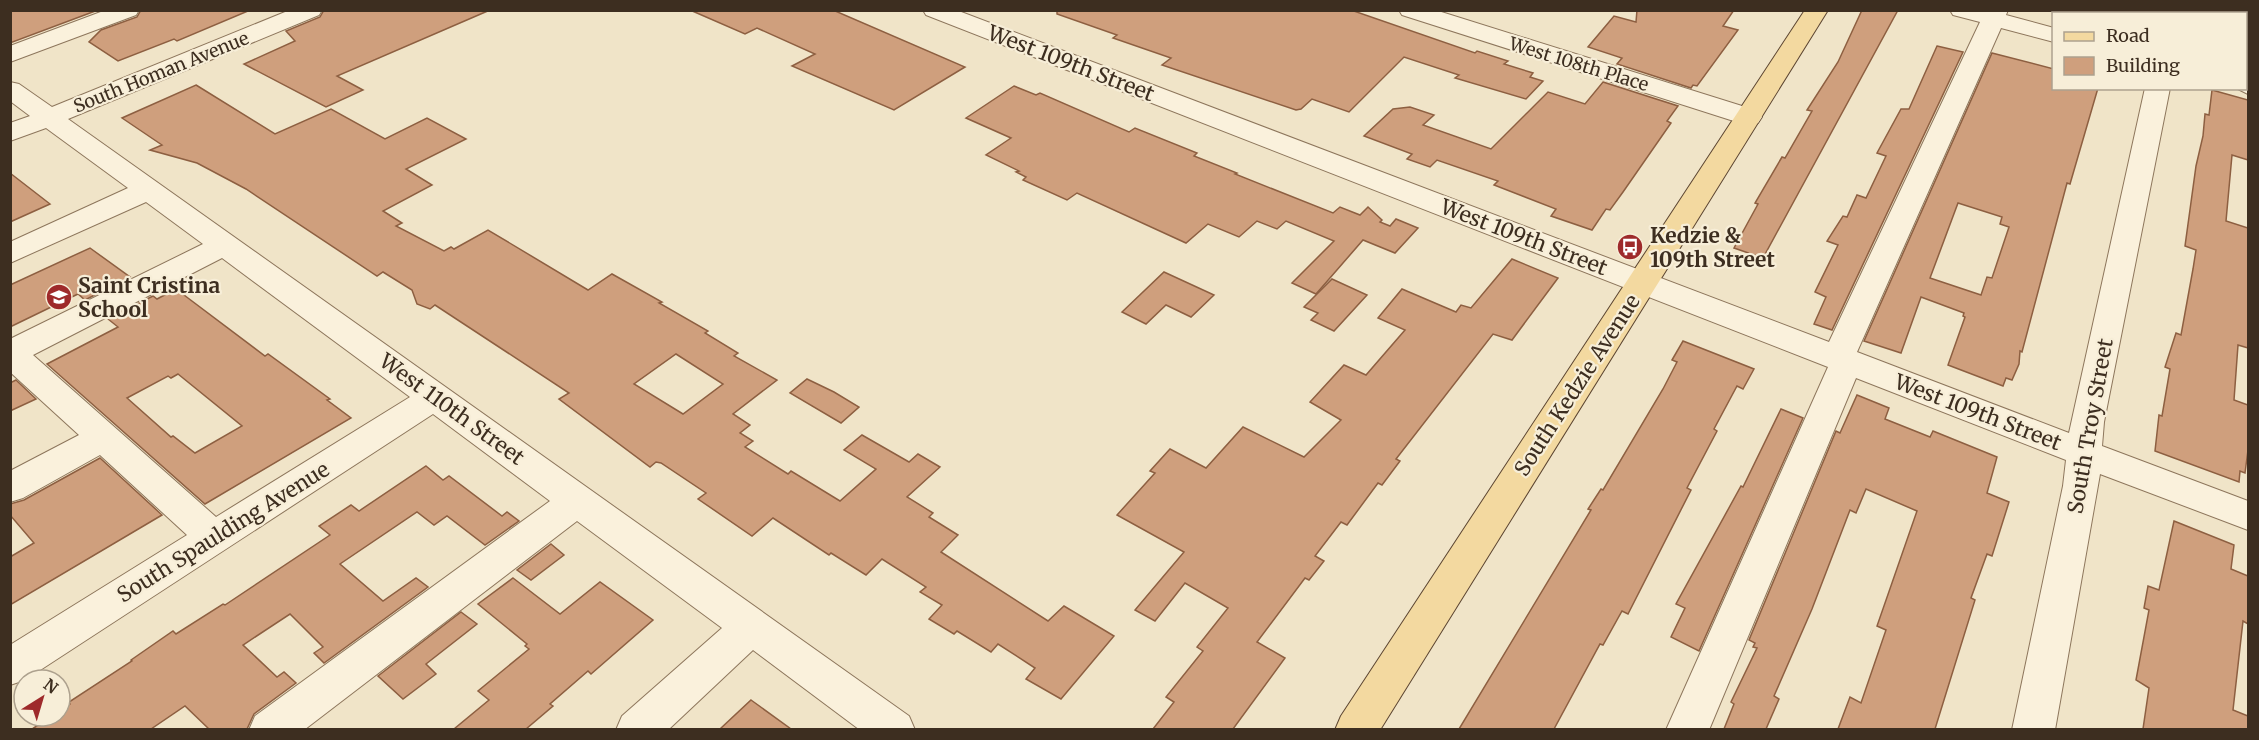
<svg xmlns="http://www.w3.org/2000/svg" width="2259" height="740" font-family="Merriweather,serif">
<rect width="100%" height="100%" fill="#f0e4c8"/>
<g fill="#cf9f7d" stroke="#8d5f41" stroke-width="1.5" fill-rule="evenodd">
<path d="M10,10H98L10,43Z"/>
<path d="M141,10H248V11L177,41L174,39L118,61L89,42L101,30L137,17Z"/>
<path d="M324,10H490L337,76L363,90L326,107L244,64L295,41L286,31L320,17Z"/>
<path d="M690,10H833L965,67L894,110L792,66L815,54L757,28L745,34Z"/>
<path d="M1057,10H1351L1475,53L1477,51L1508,61L1504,64L1533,73L1530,77L1543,81L1526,99L1455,78L1459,75L1404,57L1349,112L1312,99L1301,109L1296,110L1162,65L1171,58L1113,38L1117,35L1057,14Z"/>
<path d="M1637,10H1734L1723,26L1738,30L1697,86L1693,85L1691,88L1617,64L1622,58L1588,47L1614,16L1636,22Z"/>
<path d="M1862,10H1898L1763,258L1734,248L1758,204L1755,203L1782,157L1785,158L1812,111L1807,110L1838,62Z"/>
<path d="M1937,46L1963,52L1832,330L1814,324L1826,297L1815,292L1838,245L1827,241L1843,216L1847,217L1857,195L1866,198L1886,156L1877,153L1901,109H1909Z"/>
<path d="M1992,53L2054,69V88H2098L2070,184L2067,183L2022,352L2020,351L2019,364L2012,380L2006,378L2003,386L1948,365L1965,317L1963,316L1964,313L1921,297L1901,353L1864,341ZM1958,203L2002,217L2000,224L2009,227L1992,278L1987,277L1981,295L1930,278Z"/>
<path d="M1603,82L1678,106L1667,121L1671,123L1623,192L1610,210L1606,209L1592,230L1551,216L1556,209L1494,185L1498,181L1437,160L1430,167L1407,159L1412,154L1364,136L1393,109L1410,107L1434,115L1423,125L1491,149L1548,92L1585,104Z"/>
<path d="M196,85L275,134L331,109L385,139L427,118L466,139L406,169L432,185L383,211L402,223L396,226L444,251L451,247L454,249L488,230L588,290L612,274L662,302L659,303L708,331L705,333L738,353L734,356L777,380L733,414L750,425L740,433L753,441L745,447L788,474L791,471L840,501L876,469L844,450L862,435L909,462L918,454L940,467L907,497L933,513L929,517L958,535L941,552L1048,621L1064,606L1114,636L1061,699L1026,679L1035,668L998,644L991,652L957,631L954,634L929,619L942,605L920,592L926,587L882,559L866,575L831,553L829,555L773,518L752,536L698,499L706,493L661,463L656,462L650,467L559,399L569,393L435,305L430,309L417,304L412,290L383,272L377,276L246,189L197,163L150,150L162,145L122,118ZM676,354L723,384L683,414L634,384Z"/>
<path d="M1014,86L1036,95L1040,93L1129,132L1135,128L1197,153L1194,156L1237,173L1235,174L1333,213L1340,207L1360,215L1368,207L1382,220L1380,222L1390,226L1396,219L1418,228L1395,253L1363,240L1316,294L1292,283L1334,241L1286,221L1277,229L1257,221L1239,237L1208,224L1186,243L1077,193L1067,200L1023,180L1026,177L1016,172L1019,171L986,155L1011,138L966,118Z"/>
<path d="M2212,90L2248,100V160L2232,155L2226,221L2248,228V348L2238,345L2234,400L2248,405V450L2245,473L2240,471L2239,482L2155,451L2159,415L2162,416L2170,369L2165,367L2176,333L2181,335L2193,269L2196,250L2185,246L2196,166L2203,136L2205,114L2209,115Z"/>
<path d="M10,173L50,204L10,222Z"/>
<path d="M90,248L130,277L85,300L78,294L10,327V285Z"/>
<path d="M1512,259L1558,278L1512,340L1493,334L1396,459L1400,461L1382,485L1378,483L1347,525L1341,522L1315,556L1324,561L1309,580L1305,578L1257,642L1285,658L1233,729H1153L1174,702L1166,697L1203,651L1197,647L1228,608L1185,583L1155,621L1135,610L1184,552L1117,515L1155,473L1150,471L1170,449L1206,468L1243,427L1304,457L1341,420L1310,402L1344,365L1366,375L1405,330L1378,318L1402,289L1456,312L1461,305L1471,308Z"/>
<path d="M1164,272L1214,295L1191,317L1166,305L1146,324L1122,312Z"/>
<path d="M1332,279L1367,295L1334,331L1311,320L1318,313L1304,307Z"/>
<path d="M176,289L265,356L268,354L330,399L327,400L351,418L205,504L47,364L118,327L108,319L153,296L157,299ZM178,374L242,426L195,453L173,436L171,437L127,398L168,376L171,378Z"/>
<path d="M1683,341L1754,369L1743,389L1737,386L1714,429L1717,431L1687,488L1691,490L1628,614L1622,611L1603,645L1600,644L1554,729H1459L1591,510L1588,509L1601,489L1603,490L1663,389L1677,362L1672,360Z"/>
<path d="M807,379L834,392L859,407L841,423L790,393Z"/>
<path d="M16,380L36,399L10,411V383Z"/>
<path d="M1857,395L1889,408L1885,419L1930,437L1933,431L1997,457L1987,493L2009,502L1992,556L1987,554L1971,598L1975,600L1935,729H1838L1850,697L1861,703L1886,630L1877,626L1917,511L1866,489L1856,513L1850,510L1812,609L1774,696L1779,699L1766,729H1724L1734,704L1731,702L1757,648L1753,647L1755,643L1749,640L1836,431L1840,433Z"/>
<path d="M1781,409L1803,418L1699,651L1671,637L1685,608L1676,604L1741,486L1743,487Z"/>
<path d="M100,458L162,515L10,605V557L34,543L10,515V504L24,500Z"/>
<path d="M426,466L443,480L449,476L502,516L507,512L519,521L485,545L447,516L434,525L417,512L340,564L383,601L416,578L428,587L324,663L314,653L323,647L290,614L243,645L277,677L284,672L296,683L254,714L247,729H209L185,706L151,729H32L52,716H60V711L70,704L69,702L132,661L131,660L173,631L176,634L223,604L225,605L330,535L319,526L351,505L359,511Z"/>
<path d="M2174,521L2234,545L2231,569L2248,576V624L2243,621L2233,710L2248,716V729H2143L2149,688L2136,680L2149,610L2144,608L2148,586L2159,590Z"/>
<path d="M551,544L564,555L531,580L517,570Z"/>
<path d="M513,578L560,614L600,582L653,620L591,674L588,671L550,704L553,706L526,729H454L489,700L478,691L529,649L525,646L527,644L478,604Z"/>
<path d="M461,612L477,624L426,664L436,674L403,699L378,676Z"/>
<path d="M751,700L791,729H720Z"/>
</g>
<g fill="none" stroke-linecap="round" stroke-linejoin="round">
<defs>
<g id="minor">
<path d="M106,10H139L136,15L10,62V46Z"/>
<path d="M290,10H322L319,15L68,119L909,716L915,730H860L753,650L668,730H616L622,716L722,628L577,521L304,730H249L255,716L550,501L433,414L25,680L10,685V645L187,535L100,455L23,498L10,502V471L79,435L10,372V339L203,244L146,202L10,263V242L128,188L46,128L10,141V123L30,116L10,101V82L19,84L52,107ZM222,258L410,397L216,517L33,355Z"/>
<path d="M923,10H956L1829,342L1980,22L1953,15L1950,10H2008L2006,15L2054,28V42L2001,28L1857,352L2069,433L2145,88H2170L2104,422L2102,446L2248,501V530L2100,474L2055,730H2012L2063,486L2066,460L1856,378L1709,730H1666L1828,367L926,15Z"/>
<path d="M1399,10H1435L1758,111L1762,117L1758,123L1749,125L1740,123L1402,15Z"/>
<rect x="2163" y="10" width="23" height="4"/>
<path d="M2246,77L2248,78V94L2236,88H2246Z"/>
</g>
<path id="major" d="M1805,10H1828L1380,730H1335L1341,716Z"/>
</defs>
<use href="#minor" stroke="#8d765c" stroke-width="2"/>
<use href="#major" stroke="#5b4430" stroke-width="2"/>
<use href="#minor" fill="#faf1dc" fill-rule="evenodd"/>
<use href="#major" fill="#f3d9a0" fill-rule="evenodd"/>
</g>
<defs>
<symbol id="bus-disc" viewBox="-11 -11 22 22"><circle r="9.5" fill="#9e2a2b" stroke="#f7eed8"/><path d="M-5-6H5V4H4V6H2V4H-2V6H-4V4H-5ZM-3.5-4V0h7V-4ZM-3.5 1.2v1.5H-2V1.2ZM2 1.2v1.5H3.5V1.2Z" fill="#fff"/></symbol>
<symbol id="school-disc" viewBox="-11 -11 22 22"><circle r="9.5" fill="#9e2a2b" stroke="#f7eed8"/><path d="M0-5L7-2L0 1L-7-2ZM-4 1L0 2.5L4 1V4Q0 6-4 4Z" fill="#fff"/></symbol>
</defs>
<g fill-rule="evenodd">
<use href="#bus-disc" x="1615" y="232" width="30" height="30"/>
<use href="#school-disc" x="44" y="282" width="30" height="30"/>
</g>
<g text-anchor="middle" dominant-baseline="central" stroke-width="4.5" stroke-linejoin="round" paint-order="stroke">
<g font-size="18" fill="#3d2e20" stroke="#f7eed8">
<text transform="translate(1579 64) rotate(17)">West 108th Place</text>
<text transform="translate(161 72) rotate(-22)">South Homan Avenue</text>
</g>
<g font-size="21" fill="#3d2e20" stroke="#f7eed8">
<text transform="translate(1071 63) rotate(21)">West 109th Street</text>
<text transform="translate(1524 237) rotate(21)">West 109th Street</text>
<text transform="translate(1577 385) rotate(-57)">South Kedzie Avenue</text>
<text transform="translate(452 409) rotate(36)">West 110th Street</text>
<text transform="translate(1978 412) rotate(21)">West 109th Street</text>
<text transform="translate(2090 426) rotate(-80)">South Troy Street</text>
<text transform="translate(223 532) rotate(-32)">South Spaulding Avenue</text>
</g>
<g font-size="21" font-weight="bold" fill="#3d2e20" stroke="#f7eed8" text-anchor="start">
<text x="1650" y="235">Kedzie &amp;<tspan x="1650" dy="24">109th Street</tspan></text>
<text x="78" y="285">Saint Cristina<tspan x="78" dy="24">School</tspan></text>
</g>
</g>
<rect width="2259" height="740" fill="none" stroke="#3d2e20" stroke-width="24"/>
<rect x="2052" y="12" width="195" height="78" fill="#f7eed8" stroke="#ada18e" stroke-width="1.5"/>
<rect x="2064" y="32" width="30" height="9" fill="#f3d9a0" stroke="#ada18e" stroke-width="1.5"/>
<text x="2106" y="42" font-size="18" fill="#3d2e20">Road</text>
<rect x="2064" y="57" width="30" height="18" fill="#cf9f7d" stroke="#ada18e" stroke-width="1.5"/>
<text x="2106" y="72" font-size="18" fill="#3d2e20">Building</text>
<g transform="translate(42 698) rotate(37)"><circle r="28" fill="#f7eed8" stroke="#ada18e" stroke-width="1.5"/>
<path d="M0-4.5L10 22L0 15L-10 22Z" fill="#9e2a2b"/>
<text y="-9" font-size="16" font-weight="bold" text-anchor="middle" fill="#3d2e20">N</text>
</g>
</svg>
